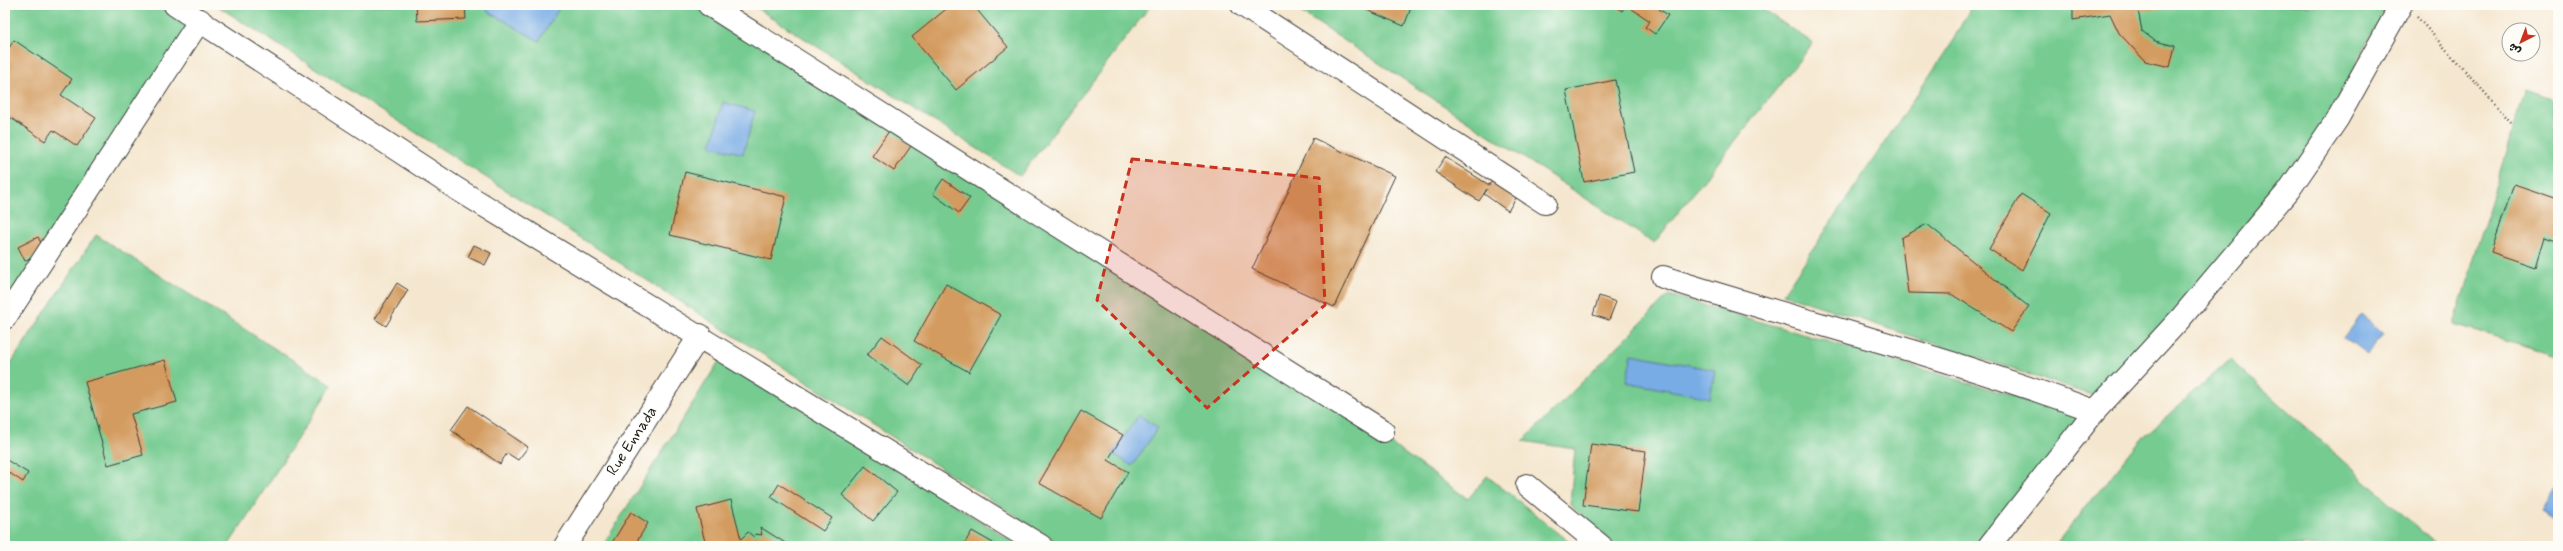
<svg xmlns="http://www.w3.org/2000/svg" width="2563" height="551" font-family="Mynerve,'Playpen Sans Arabic',sans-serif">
<rect width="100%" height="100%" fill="#fdfcf7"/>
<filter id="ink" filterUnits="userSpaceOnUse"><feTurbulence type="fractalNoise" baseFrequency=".025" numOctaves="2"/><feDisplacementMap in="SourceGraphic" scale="8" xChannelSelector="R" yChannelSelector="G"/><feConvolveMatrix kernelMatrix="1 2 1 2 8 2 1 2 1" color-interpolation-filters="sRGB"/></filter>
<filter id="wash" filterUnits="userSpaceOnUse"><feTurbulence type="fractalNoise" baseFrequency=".012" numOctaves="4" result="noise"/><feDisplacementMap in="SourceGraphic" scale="16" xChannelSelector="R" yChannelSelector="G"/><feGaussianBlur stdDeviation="0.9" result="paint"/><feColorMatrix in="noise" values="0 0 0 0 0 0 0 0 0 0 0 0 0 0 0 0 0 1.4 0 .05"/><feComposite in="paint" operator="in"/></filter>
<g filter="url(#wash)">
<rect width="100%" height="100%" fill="#f5e7cf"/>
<g fill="#75cb90" stroke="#487456">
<path d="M5,5H161L192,25L5,313Z"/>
<path d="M216,5H702L1352,416L1468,499L1487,476L1575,546H1063Z"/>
<path d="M752,5H1151L1020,176Z"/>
<path d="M1290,5H1756L1813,43L1654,243Z"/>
<path d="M1972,5H2387L2288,195L2100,398L1783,294L1952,42Z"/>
<path d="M2525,89L2558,99V356L2454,324Z"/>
<path d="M96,235L332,385L228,546H5V372Z"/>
<path d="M1669,295L2082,416L1981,546H1616L1570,505L1575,449L1523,441Z"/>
<path d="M721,358L1020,546H610L605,542Z"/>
<path d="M2230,360L2438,546H2055L2141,439Z"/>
</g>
<g fill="#78ace5" stroke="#4a6480">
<path d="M490,5H561L539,41L487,11Z"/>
<path d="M723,102L755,111L743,154L711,146Z"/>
<path d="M2362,314L2384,334L2367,355L2344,338Z"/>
<path d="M1632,354L1715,370L1710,398L1626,382Z"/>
<path d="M1139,415L1158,428L1132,466L1112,453Z"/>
<path d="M2558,487V518L2544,510Z"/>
</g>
<g id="blocks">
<g fill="#d39b5e">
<path d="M416,5H465L466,19L417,21Z"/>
<path d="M951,5H973L1008,47L956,90L912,37Z"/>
<path d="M1355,5H1412L1404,26Z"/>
<path d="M1613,5H1626L1622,11Z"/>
<path d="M1626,5H1660L1659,9L1668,15L1655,34L1645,27L1650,21Z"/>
<path d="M2073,5H2163L2164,9L2138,10L2142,31L2155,41L2175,46L2170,67L2145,61L2119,33L2110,14L2073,20Z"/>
<path d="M14,40L72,79L61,95L96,118L77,146L53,130L45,141L5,114V54Z"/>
<path d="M1615,80L1634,172L1584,182L1566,90Z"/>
<path d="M889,131L911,146L894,171L872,156Z"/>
<path d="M1313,138L1395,176L1334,307L1252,269Z"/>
<path d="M1445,157L1489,185L1495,177L1519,193L1508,211L1484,194L1487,189L1479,201L1435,172Z"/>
<path d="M685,172L786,197L771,260L670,235Z"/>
<path d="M943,179L970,198L959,213L933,194Z"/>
<path d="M2514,184L2558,199V242L2544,237L2535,267L2491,252Z"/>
<path d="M2021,194L2051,213L2022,270L1989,249Z"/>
<path d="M1927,224L2029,307L2011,332L1951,294L1908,293L1901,238Z"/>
<path d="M38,237L45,251L25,261L18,247Z"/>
<path d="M474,245L491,253L485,265L468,257Z"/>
<path d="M397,283L408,290L386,326L375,319Z"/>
<path d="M946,284L1001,315L969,372L914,341Z"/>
<path d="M1599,296L1616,302L1609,320L1593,315Z"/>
<path d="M882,336L922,365L909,386L867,355Z"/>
<path d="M165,360L177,402L131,414L143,455L108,465L85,382Z"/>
<path d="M468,406L528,447L518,460L507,453L500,464L451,430Z"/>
<path d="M1081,411L1123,435L1108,460L1128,472L1101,518L1039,483Z"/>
<path d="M1591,444L1646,451L1638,512L1583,505Z"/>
<path d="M5,459L28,473L23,482L5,470Z"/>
<path d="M865,466L897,492L873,521L842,495Z"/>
<path d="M779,484L832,518L823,531L771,497Z"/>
<path d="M731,500L741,539L748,532L754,537L755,534L762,535L760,527L790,546H706L697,509Z"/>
<path d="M631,512L648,523L634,546H610Z"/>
<path d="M972,531L993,543L991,546H963Z"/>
</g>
</g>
</g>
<g filter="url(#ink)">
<use href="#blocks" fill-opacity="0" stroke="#3d3a37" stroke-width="1"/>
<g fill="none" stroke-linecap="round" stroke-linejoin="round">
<defs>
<g id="minor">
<path d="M175,5L457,189L1041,546"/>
<path d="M709,5L1383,431"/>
<path d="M1242,5L1545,203"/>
<path d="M1663,277C1733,300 1804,319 1875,340C1949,361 2022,385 2095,411"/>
<path d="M5,318L200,20"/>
<path d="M1527,485L1601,546"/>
<path d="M565,546L700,335"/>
<path d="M1989,546L2095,411L2180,319L2289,190L2338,118L2401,5"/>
</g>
</defs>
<use href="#minor" stroke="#3d3a37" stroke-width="24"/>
<path stroke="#3d3a37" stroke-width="2.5" stroke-dasharray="1 3" stroke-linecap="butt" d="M2417,17L2511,122"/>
<use href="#minor" stroke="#fff" stroke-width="22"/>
</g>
</g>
<path fill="#c8321e" fill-opacity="0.2" stroke="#c8321e" stroke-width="3" stroke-dasharray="8 5" stroke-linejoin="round" d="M1132,159L1319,178L1325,305L1207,408L1097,300Z"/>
<g text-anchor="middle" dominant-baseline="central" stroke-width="3" stroke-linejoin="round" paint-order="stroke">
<g font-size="16" fill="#1c1c1c" stroke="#fdfcf7">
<text transform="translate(632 441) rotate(-57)">Rue Ennada</text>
</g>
</g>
<rect width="2563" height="551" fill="none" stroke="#fdfcf7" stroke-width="20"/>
<g transform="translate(2521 42) rotate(222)"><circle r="19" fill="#fdfcf7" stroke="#a3a29f"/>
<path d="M0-3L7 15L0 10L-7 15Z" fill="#c8321e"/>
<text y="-6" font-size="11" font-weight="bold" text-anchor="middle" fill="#1c1c1c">ش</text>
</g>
</svg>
